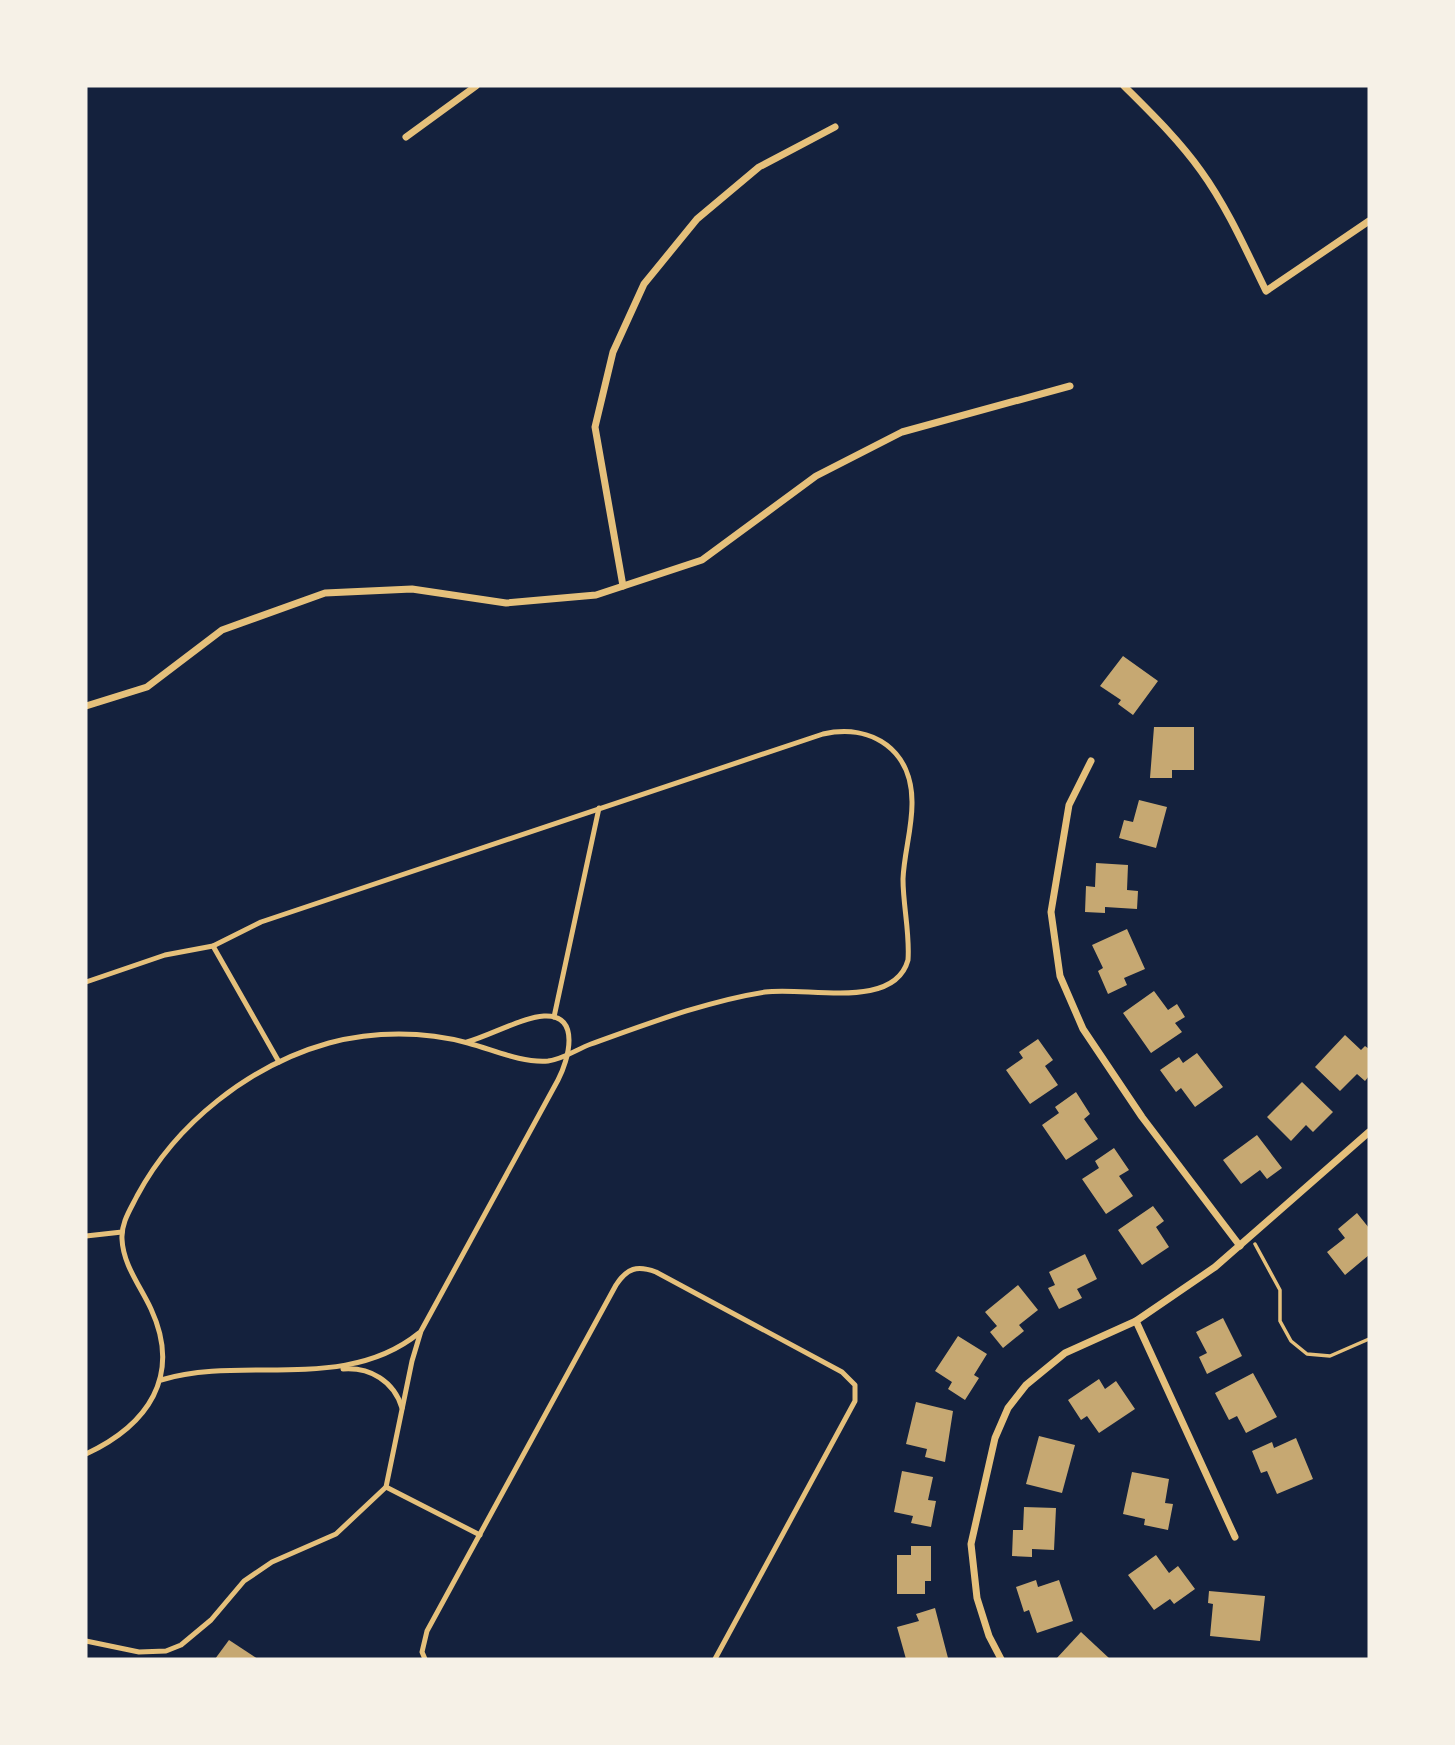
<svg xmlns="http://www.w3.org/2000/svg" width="1455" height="1745" font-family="Overpass,sans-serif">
<rect width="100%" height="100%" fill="#14213d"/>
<g fill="#c6a872">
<path d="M1123,656L1158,681L1133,715L1118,704L1121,700L1100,686Z"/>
<path d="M1154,727H1194V770H1172V778H1150Z"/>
<path d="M1139,800L1167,807L1156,848L1119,838L1124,820L1133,822Z"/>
<path d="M1096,863L1128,865L1127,890L1138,891L1137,909L1105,907V913L1085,912L1086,886L1095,887Z"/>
<path d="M1127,929L1145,969L1124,978L1127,985L1108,994L1098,971L1103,968L1092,945Z"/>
<path d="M1154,991L1168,1010L1177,1004L1185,1017L1175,1023L1182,1032L1151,1053L1123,1013Z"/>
<path d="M1345,1035L1361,1050L1365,1046L1369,1049V1076L1365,1081L1357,1074L1340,1091L1315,1067Z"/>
<path d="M1038,1039L1053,1060L1045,1066L1058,1085L1030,1104L1006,1070L1023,1058L1019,1052Z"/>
<path d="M1197,1053L1223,1087L1195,1107L1181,1088L1176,1092L1160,1070L1179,1057L1183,1063Z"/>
<path d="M1302,1082L1333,1112L1313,1132L1306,1125L1291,1141L1267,1117Z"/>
<path d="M1076,1092L1090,1114L1084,1119L1098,1139L1066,1160L1042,1125L1059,1113L1055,1107Z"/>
<path d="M1257,1135L1282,1168L1267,1179L1260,1170L1241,1184L1223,1160Z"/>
<path d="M1114,1148L1129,1170L1119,1176L1133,1196L1106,1214L1082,1179L1099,1168L1095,1161Z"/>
<path d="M1153,1206L1164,1221L1156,1227L1169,1247L1142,1265L1118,1230Z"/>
<path d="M1357,1213L1369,1228V1255L1345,1275L1327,1252L1345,1238L1338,1229Z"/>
<path d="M1085,1254L1097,1279L1077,1289L1082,1298L1059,1309L1048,1288L1055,1285L1049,1272Z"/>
<path d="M1018,1285L1038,1310L1019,1325L1024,1331L1003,1348L990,1332L997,1326L985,1312Z"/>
<path d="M1223,1318L1242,1356L1207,1374L1199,1357L1207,1353L1196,1332Z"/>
<path d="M958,1336L987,1354L974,1375L979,1378L965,1400L948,1389L952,1382L935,1371Z"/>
<path d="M1253,1373L1277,1417L1246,1433L1237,1416L1229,1420L1215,1393Z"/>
<path d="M1099,1379L1105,1389L1116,1381L1135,1409L1099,1433L1087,1416L1081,1420L1068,1400Z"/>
<path d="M916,1402L953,1411L945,1462L925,1457L927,1449L906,1444Z"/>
<path d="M1039,1436L1075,1445L1062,1493L1026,1484Z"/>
<path d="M1296,1438L1313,1479L1277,1494L1267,1471L1261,1473L1252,1451L1272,1442L1274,1448Z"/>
<path d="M902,1471L933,1477L928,1500L936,1501L931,1527L911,1523L913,1516L894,1512Z"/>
<path d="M1132,1472L1169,1479L1165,1503L1173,1504L1168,1530L1144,1525L1145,1519L1123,1514Z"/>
<path d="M1024,1507L1056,1508L1054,1550L1032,1549V1557L1012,1556L1013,1530H1023Z"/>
<path d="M911,1546H931V1581H925V1594H897V1555H911Z"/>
<path d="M1156,1555L1169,1573L1178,1566L1195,1589L1174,1604L1170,1599L1154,1610L1128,1575Z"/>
<path d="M1036,1580L1038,1587L1059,1580L1073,1621L1037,1633L1029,1610L1024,1612L1016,1587Z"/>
<path d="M1209,1591L1265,1596L1260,1641L1210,1636L1213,1604L1208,1603Z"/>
<path d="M935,1608L948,1658L906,1659L897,1627L919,1621L916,1614Z"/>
<path d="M1081,1632L1110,1659H1056Z"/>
<path d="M229,1640L258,1659H215Z"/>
</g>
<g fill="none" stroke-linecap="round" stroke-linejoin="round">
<path stroke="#e5c07b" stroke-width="3.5" d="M1255,1244L1280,1290V1321L1291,1341L1307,1354L1330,1356L1369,1339"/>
<g stroke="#e5c07b" stroke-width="5">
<path d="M213,946L279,1062"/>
<path d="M86,982L165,955L213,946L261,922L823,734C873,723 913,751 912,804C912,829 904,854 903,879C903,906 910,933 908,960C894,1011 806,986 765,992C707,1001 647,1024 591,1044C577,1049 564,1059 548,1061C521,1063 494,1050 468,1043C424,1031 374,1031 329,1043C250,1065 176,1123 137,1196C130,1210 121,1223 122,1239C123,1265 141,1287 151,1309C182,1376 148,1425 86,1454"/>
<path d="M554,1017L599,808"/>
<path d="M86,1236L122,1232"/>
<path d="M343,1369C370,1367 394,1381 402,1408"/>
<path d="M161,1380C245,1355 345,1393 419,1333"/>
<path d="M386,1487L480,1535"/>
<path d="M86,1641L139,1652L166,1651L181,1645L211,1620L244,1581L272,1562L336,1534L386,1487L412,1361L421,1331L558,1080C568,1061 582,1014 544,1016C523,1017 489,1036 467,1042"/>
<path d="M425,1659L422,1652L427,1631L616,1285C627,1268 637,1265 656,1272L842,1372L855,1385V1401L715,1659"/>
</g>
<g stroke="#e5c07b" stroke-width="7">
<path d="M1124,86C1151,113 1178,139 1201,171C1227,207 1246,250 1266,291L1369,221"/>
<path d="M406,137L476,86"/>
<path d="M623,586L595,427L613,352L644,284L697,219L759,167L835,127"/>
<path d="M86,706L147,687L222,630L325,593L412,589L506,603L596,595L702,560L816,476L902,432L1070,386"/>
<path d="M1091,761L1069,805L1051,912L1060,976L1083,1029L1142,1117L1240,1246"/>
<path d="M1136,1321L1235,1537"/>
<path d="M1001,1659L989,1636L977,1598L971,1544L995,1438L1008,1408L1026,1385L1065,1353L1136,1321L1215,1267L1369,1132"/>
</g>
</g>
<rect width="1455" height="1745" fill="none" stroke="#f6f1e7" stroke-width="175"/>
</svg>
